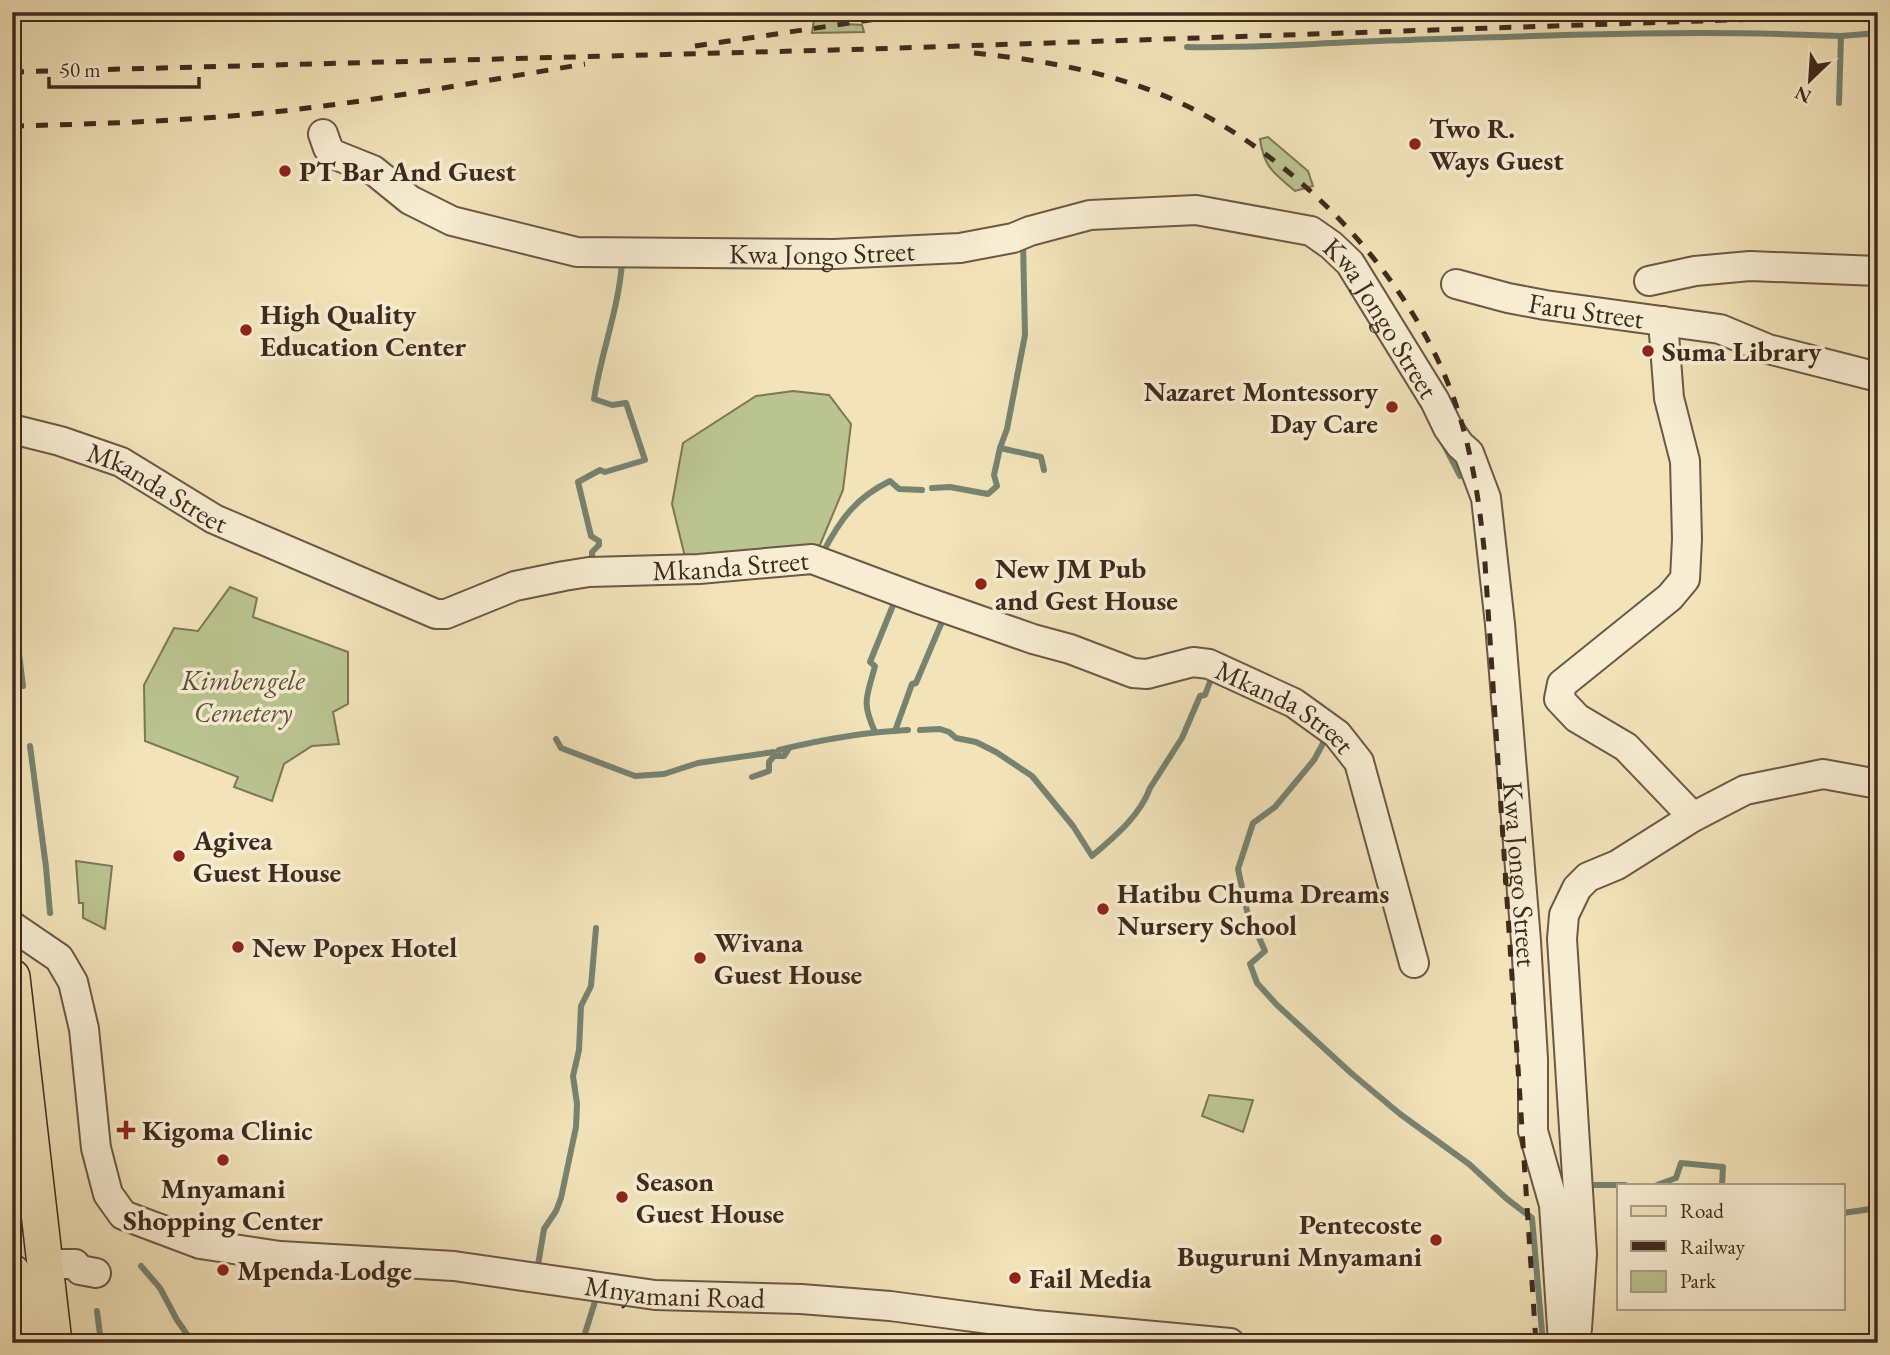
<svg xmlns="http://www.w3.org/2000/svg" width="1890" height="1355" font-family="'EB Garamond',serif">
<rect width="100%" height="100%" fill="#f2e3b9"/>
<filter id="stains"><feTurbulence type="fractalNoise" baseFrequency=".00286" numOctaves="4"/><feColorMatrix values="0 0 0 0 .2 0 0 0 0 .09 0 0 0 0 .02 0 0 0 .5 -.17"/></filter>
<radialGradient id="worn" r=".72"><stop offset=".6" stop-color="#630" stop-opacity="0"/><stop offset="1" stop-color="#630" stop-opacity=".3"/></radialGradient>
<g fill="#bac490" stroke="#7c7757" stroke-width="2">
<path d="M815,12H847L846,24L862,25L864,32L812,33Z"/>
<path d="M1268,137L1308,171L1313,186L1295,191C1274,173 1264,168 1260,139Z"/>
<path d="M793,391L829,395L851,424L843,490L817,552L687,565L672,504L683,443L756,396Z"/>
<path d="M230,587L257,598L253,617L348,652V704L333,712L339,744L312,746L284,764L272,801L234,787L238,777L145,741L144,685L174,628L198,631Z"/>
<path d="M76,861L112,866L105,929L83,918V903H79Z"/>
<path d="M1209,1095L1253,1100L1243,1132L1202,1116Z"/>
</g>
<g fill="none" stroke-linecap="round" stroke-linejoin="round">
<g stroke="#778371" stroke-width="6">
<path d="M1187,47C1251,49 1314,43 1378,41C1532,36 1686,29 1841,36"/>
<path d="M1839,103L1841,36L1878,33"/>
<path d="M1443,443L1460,476"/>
<path d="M1000,448L1007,429L1025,335L1023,241"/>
<path d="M932,488L950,487L988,494L997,486L994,475L1000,448L1041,457L1044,470"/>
<path d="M822,554C840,520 855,498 890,481L899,489L922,490"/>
<path d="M592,565V552L599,545V541L591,536L578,482L600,470L605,472L645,460L626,403L612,405L594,399C601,353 619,308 622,262"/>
<path d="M12,598L23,686"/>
<path d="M920,730L940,729L949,732L956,738L976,742L996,752L1032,776L1073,826L1092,856C1114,837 1140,816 1150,788L1182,738L1200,696L1205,695L1211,679L1218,678"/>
<path d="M895,731L912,684L916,683L944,617"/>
<path d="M875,732C861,701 867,697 875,666L870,662L896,598"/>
<path d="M1327,736L1314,760L1275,807L1253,823L1238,869L1247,911L1265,951L1250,964L1257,983L1277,1005L1351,1073L1400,1114L1469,1164L1507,1199L1532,1218L1543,1343"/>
<path d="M556,739L561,748L635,776L664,774L698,763L774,752"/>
<path d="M30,746L46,867L50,913"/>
<path d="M779,750C820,740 865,732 908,730"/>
<path d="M752,777L769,771V762L774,756H784L788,750"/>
<path d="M1585,1185H1625"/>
<path d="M1657,1185L1676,1178L1681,1163L1723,1167L1722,1185"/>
<path d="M1843,1213L1878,1208"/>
<path d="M141,1266L160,1288L177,1320L193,1343"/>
<path d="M537,1271L544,1229L556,1211L561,1198L576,1127L577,1104L573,1076L579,1050L581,1006L591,986L596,928"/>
<path d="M97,1311L101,1343"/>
<path d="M1237,1339L1253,1343"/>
<path d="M582,1343L597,1295"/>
</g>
<defs>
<g id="minor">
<path id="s1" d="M323,134L328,148L333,154L373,170L410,200L452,221L577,252L834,254L960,248L1013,238L1030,231L1090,215L1196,210L1311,231L1331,245L1350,263L1435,401L1448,428L1460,445L1469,453L1486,498L1500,624L1526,941L1533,1059V1131L1554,1205L1563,1343"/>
<path d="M1649,281L1695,271L1750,266L1878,271"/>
<path id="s2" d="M1456,284L1508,298L1545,305L1720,329L1768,349L1878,377"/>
<path d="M1663,321L1669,398L1685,461L1687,539L1685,579L1670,597L1562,684L1559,699L1577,718L1626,747L1693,817"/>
<path id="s3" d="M12,429L60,441L121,462L214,519L436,614H446L515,586L564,576L589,572L699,569L812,559L919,599L1033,639L1070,649L1133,673L1147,674L1193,662L1209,664L1294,703L1337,734L1359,762L1414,963"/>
<path id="s4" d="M12,926L59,958L73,982L84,1029L96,1148L108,1194L123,1215L200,1244L280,1256L454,1266L655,1295L801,1299L890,1306L1035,1325L1230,1343"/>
<path d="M45,1264H75L80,1270L96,1273"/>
<path d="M1577,1329L1582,1254L1562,939L1564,915L1577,888L1588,877L1617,865L1693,817L1745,790L1823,774L1878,784"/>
</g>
<g id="major">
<path d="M12,977L54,1343"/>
<path d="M12,1272L20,1343"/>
</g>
</defs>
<use href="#minor" stroke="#6c5845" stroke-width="32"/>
<use href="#major" stroke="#3f2a1e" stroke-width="38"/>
<use href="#minor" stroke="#f7edd2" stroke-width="28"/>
<use href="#major" stroke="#f2e3b9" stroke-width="35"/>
<g stroke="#3f2a1e" stroke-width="5" stroke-dasharray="12 12" stroke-linecap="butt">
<path d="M695,46L924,12"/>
<path d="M974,53C1042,60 1112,72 1174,100C1297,155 1415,279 1457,408C1472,453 1479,501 1484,548L1536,1343"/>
<path d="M12,72L870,49L1878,15"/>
<path d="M12,126C99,124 187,121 273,112C378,101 481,81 585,64"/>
</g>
</g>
<g fill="#8f2418" stroke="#f7edd2" stroke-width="2.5">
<circle cx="1415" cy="144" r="7"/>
<circle cx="285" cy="171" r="7"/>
<circle cx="246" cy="330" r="7"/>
<circle cx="1648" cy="351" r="7"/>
<circle cx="1392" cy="407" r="7"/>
<circle cx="981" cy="584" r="7"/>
<circle cx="179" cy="856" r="7"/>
<circle cx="1103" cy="909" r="7"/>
<circle cx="238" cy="947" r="7"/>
<circle cx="700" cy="958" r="7"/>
<path d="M122.5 1119.5h7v7h7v7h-7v7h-7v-7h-7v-7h7z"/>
<circle cx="223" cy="1160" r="7"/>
<circle cx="622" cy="1197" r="7"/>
<circle cx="1436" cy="1240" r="7"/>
<circle cx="223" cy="1270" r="7"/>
<circle cx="1015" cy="1278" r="7"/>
</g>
<g text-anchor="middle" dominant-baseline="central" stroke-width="7" stroke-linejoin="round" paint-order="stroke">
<g font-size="28" font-weight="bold" fill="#3f2a1e" stroke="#f7edd2" text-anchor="start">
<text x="1429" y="128">Two R.<tspan x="1429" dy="32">Ways Guest</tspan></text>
<text x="299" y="171">PT Bar And Guest</text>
<text x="260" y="314">High Quality<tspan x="260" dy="32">Education Center</tspan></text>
<text x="1662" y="351">Suma Library</text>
<text x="1378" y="391" text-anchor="end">Nazaret Montessory<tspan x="1378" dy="32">Day Care</tspan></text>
<text x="995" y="568">New JM Pub<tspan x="995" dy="32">and Gest House</tspan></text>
<text x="193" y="840">Agivea<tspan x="193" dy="32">Guest House</tspan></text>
<text x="1117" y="893">Hatibu Chuma Dreams<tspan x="1117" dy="32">Nursery School</tspan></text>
<text x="714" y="942">Wivana<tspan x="714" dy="32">Guest House</tspan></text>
<text x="252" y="947">New Popex Hotel</text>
<text x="142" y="1130">Kigoma Clinic</text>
<text x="636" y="1181">Season<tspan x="636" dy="32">Guest House</tspan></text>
<text x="223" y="1188" text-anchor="middle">Mnyamani<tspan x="223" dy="32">Shopping Center</tspan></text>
<text x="1422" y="1224" text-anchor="end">Pentecoste<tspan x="1422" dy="32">Buguruni Mnyamani</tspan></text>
<text x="237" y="1270">Mpenda Lodge</text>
<text x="1029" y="1278">Fail Media</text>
</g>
<g font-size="28" fill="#3f2a1e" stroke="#f7edd2">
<text stroke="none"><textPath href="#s1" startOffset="534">Kwa Jongo Street</textPath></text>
<text stroke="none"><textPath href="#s2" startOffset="133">Faru Street</textPath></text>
<text stroke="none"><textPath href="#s1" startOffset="1143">Kwa Jongo Street</textPath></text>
<text stroke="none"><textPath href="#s3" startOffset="158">Mkanda Street</textPath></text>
<text stroke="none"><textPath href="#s3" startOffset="766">Mkanda Street</textPath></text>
<text stroke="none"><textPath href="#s3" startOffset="1354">Mkanda Street</textPath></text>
<text stroke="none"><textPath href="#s1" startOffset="1731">Kwa Jongo Street</textPath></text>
<text stroke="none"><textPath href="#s4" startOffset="886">Mnyamani Road</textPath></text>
</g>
<g font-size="28" font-style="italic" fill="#5e503a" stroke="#f7edd2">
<text x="243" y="680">Kimbengele<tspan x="243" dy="32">Cemetery</tspan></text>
</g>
</g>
<rect width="1890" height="1355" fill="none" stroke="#f2e3b9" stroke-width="42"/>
<rect x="14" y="14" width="1862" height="1327" fill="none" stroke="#3f2a1e" stroke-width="3.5"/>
<rect x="21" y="21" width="1848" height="1313" fill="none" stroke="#3f2a1e" stroke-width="2"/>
<rect x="1617" y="1184" width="228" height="126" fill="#f7edd2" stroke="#ad9f8a" stroke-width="2"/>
<rect x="1631" y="1206" width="35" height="10" fill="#f2e3b9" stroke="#ad9f8a" stroke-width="2"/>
<text x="1680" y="1218" font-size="21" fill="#3f2a1e">Road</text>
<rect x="1631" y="1241" width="35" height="10" fill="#3f2a1e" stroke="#ad9f8a" stroke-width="2"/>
<text x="1680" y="1254" font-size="21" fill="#3f2a1e">Railway</text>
<rect x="1631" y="1271" width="35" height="21" fill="#bac490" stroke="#ad9f8a" stroke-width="2"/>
<text x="1680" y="1288" font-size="21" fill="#3f2a1e">Park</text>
<g transform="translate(1810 80) rotate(205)" stroke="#f7edd2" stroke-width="5" paint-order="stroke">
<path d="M0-5L12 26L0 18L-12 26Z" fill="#3f2a1e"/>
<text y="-10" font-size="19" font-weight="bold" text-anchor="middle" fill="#3f2a1e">N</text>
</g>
<path d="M49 77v10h150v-10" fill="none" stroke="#3f2a1e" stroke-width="3.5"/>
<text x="60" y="77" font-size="21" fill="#3f2a1e" stroke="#f7edd2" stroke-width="5" paint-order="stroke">50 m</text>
<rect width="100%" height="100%" filter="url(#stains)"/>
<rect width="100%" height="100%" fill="url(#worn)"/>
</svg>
